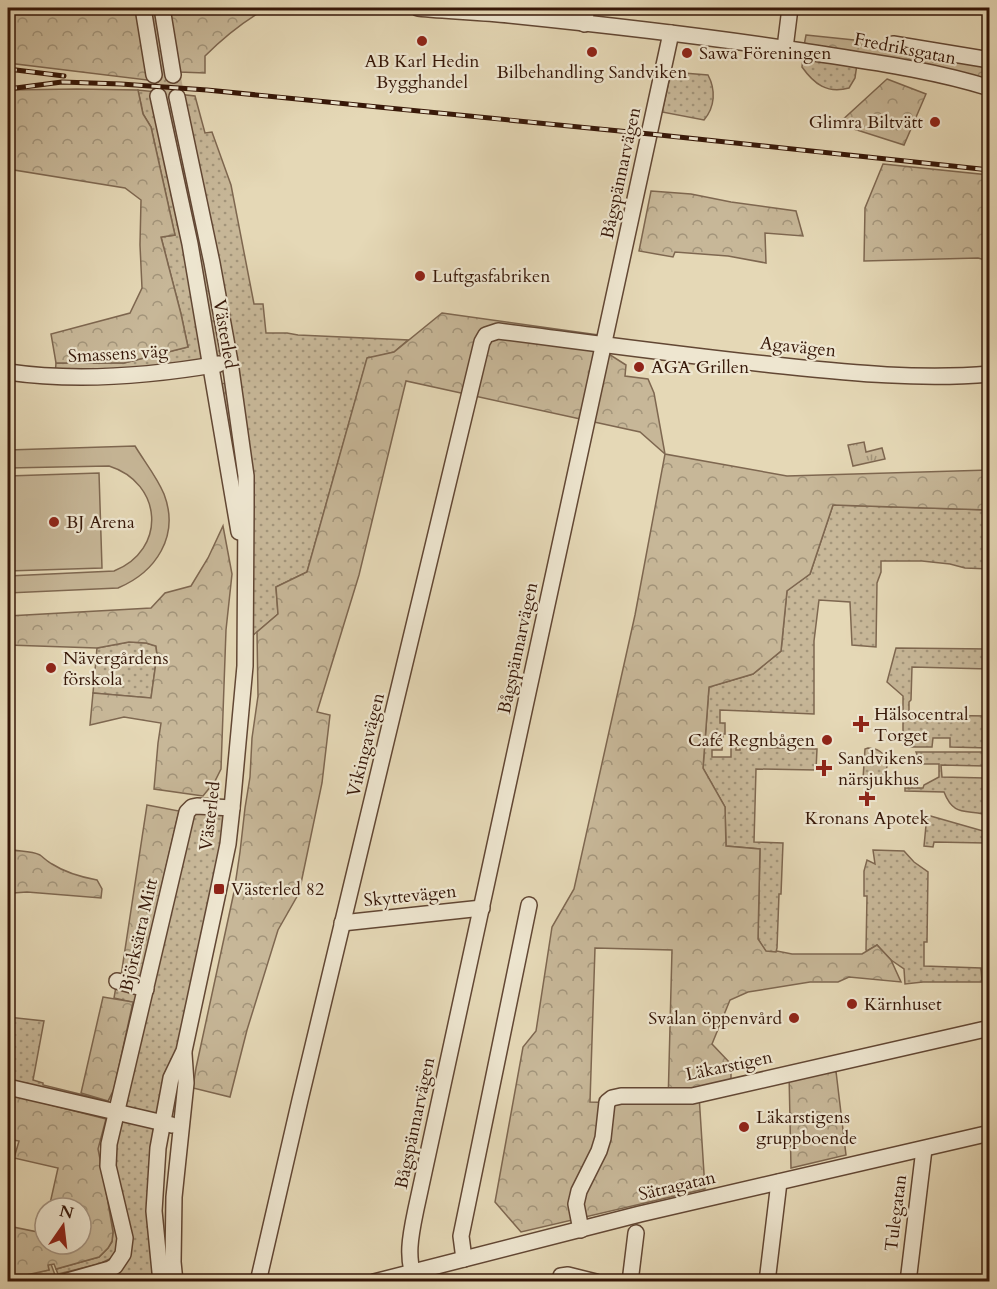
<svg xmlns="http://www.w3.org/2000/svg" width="997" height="1289" font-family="Cardo,serif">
<defs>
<pattern id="grass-dots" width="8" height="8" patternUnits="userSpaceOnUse" patternTransform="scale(1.5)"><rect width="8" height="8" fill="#c7b798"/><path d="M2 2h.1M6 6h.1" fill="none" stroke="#a2947a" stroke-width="1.8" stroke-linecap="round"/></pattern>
<pattern id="forest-crowns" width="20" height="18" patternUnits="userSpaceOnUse" patternTransform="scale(1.5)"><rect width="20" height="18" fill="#c7b798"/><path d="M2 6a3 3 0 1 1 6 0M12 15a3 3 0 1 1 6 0" fill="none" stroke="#a2947a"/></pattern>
<pattern id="park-tufts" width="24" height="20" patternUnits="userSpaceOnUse" patternTransform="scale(1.5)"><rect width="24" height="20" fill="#c7b798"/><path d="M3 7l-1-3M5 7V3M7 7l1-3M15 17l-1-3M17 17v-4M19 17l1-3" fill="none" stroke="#a2947a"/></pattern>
</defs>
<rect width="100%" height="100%" fill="#e5d8b6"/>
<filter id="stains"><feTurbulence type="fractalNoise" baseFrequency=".00333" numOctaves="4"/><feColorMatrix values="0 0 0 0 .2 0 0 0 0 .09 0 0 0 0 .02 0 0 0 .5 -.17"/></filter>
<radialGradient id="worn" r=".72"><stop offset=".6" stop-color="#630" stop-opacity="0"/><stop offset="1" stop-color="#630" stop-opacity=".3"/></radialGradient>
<g fill="url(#grass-dots)" stroke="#7e6750" stroke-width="1.5" fill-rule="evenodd">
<path d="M143,8H162L177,94L195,96L205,133L212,132L231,185L254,304H263L266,333H287L298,335L408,340L394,352L367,359L307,572L276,587L278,614L245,642V581L214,385L233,382L230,362L55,376L56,363H124L188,347L181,314L161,237L175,235L151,127L143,114L138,90L157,92Z"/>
<path d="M803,56L857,64L855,78L849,88C827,94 814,84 802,67Z"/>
<path d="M671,72L708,75C716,90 715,107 704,120L662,112Z"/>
<path d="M833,505L989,510L987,521H989V569L965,568L950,564L922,561H881V572L877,583L876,647L852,645L850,602L819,600L814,641V714L720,710V723H725V734H723L722,750H712V757H731V747H736V750H740V747L817,749L816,770L756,769L754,842L783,843L781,894H779L777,948L776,952H766L758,939L760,849L726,846L725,807L703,768L709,687L753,674L781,651L787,590L810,574Z"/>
<path d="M129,642L146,643L156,646L157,655L151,698L93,693L97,648Z"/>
<path d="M896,648L989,649V669L912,667L911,700L909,702V717L914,715L989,716V748L950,747V738H933L932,747H908V745H903V696L887,682Z"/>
<path d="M868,748C897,749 891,787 863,779L865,749Z"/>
<path d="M916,752H989V858L985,857V843L934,842L933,847L924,846L927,815L983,831V814C963,810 953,815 944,792L905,791V788H923L924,785L939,777V764H921ZM941,765L985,766V778L942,777Z"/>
<path d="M232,808L158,1148L161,1281L73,1282L124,1260L109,1174L187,812Z"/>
<path d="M873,850L904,851L914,862L928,872L927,942H924V966L981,968L982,982H923L905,984L904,969L891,960L877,945L867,951L866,950L867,896H864V871L867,860L875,864Z"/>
<path d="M117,981L140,988L111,1104L8,1083V1017L44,1021L33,1080L43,1083V1085L108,1101L132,1002L114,998Z"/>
<path d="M104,1179L120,1243L116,1256L99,1264L58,1274L56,1269L99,1257L108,1248L112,1242L113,1232Z"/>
<path d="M51,1264L55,1275L30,1281H8V1279L49,1270L47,1265Z"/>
</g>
<g fill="url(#forest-crowns)" stroke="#7e6750" stroke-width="1.5" fill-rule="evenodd">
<path d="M8,8H143L155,81L8,63Z"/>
<path d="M169,8H267C244,21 224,37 205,56V73L179,72Z"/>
<path d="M806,35L893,44L989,60V88L803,51Z"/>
<path d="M887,79L926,94L904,145L838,124Z"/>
<path d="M77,89L138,90L143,114L151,127L175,235L161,237L181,314L188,347L124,363H56L51,334L130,313L142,288L140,245L141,200L125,188L8,169V90Z"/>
<path d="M883,164L989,175V261L978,258L864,261L865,208Z"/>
<path d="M651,191L691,194L731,202L796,211L803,236L765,233L766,263L728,256L675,252L673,257L639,251Z"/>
<path d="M442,313L598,335L596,346L626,365L625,376L648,379L654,393L665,454L787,476L989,470V510L833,505L810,574L787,591L781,651L753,674L709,687L703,768L725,807L726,846L760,849L758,939L766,951L776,952L777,951L792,954H862L877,945L891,960L901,982L849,977L838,982H810L748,992L730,1000L712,1044L731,1064V1087L699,1095L705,1189L521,1232L495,1202L523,1047L536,1031L552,927L574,889L635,615L665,454L640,432L406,381L359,575L317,712L330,715L322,783L299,893L278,930L247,1030L230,1097L193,1088L196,1068L234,892L240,852L245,808L250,777L252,738L258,696L257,632L278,614L276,587L307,572L367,358L394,352ZM595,948L672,950L668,1104L590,1102Z"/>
<path d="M223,526L232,574L226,630L221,769L215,781L203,796L154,789L158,743L161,723L124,717L90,725L93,693L151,698L157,655L156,646L146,643L129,642L97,648L8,645V616L151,608L165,593L191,586L208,558Z"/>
<path d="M147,805L179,811L141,975L133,978L121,976Z"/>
<path d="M8,849C18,852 30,850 40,855C44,858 48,862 52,864C66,873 81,877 97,880L102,889L101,898L27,892L13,893L11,905L8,904Z"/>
<path d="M103,997L133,1002L114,1089L108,1101L81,1093Z"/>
<path d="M835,1063L846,1155L791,1168L789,1073Z"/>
<path d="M8,1094L106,1119L98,1149L104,1179L113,1232L112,1241L108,1248L99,1257L56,1269L54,1264L48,1265L49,1270L8,1279V1226L38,1232L41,1220L45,1221V1244H81V1208H49L58,1168L14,1158L19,1141L8,1139Z"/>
</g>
<path fill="url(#park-tufts)" stroke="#7e6750" stroke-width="1.5" d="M864,442L866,452L882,448L885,459L853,466L848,445Z"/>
<g fill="#c7b798" stroke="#7e6750" stroke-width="1.5">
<path d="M135,446C144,461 157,477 164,494C180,536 156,572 118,588L8,593V576L114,571C167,550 163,483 109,466L8,468V450Z"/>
<path d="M99,473L102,568L8,571V476Z"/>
</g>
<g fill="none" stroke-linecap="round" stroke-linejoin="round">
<path stroke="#c2b193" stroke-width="15" stroke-dasharray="15 8" stroke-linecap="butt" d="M173,75L177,97"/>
<defs>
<g id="minor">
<path d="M143,8L154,75"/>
<path d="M162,8L173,75"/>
<path d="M418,8C448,11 479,12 509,15C607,25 705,36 802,51C865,61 929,69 990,88"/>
<path d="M584,24L587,8"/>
<path d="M893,44L990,60"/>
<path d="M785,48L790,8"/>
<path d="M158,96L190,244L239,532"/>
<path d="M8,372C77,382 150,376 219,364"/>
<path d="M342,923L482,908"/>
<path d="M117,981L146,989"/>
<path d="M8,1087L172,1125"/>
<path d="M581,1230L576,1204L579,1191L599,1151L603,1138L607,1102L612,1098L621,1096H692L990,1028"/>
<path d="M464,1259L461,1236L529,905"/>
<path d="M64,1282L110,1269L115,1266L123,1254L125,1238L108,1166L109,1144L187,812L192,807L197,806L232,808"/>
<path d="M161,1282L154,1211L158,1148L171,1078L184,1051L217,897L228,844L232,808L245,666L246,505V476L230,362L212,263L177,97"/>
<path d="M175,1282L173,1262L174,1197L186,1083L184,1054"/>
<path d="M258,1282L300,1100L482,342L486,335L498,331C593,343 688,356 784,366C852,373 921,380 990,374"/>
<path d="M374,1282L640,1214L990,1133"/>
<path d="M416,1282C405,1259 411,1233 416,1209L671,33"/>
<path d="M559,1282L561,1276L568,1275L596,1282"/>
<path d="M630,1282L636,1233"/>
<path d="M767,1282L779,1182"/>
<path d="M908,1282L924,1149"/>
</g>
</defs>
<use href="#minor" stroke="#624734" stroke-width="18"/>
<use href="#minor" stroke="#eee6d0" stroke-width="15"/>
<defs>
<g id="rail">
<path d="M8,69L64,76"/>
<path d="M8,89L62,82L121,84L207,90L650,134L990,170"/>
</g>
</defs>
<use href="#rail" stroke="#361708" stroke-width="5"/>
<use href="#rail" stroke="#eee6d0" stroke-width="3" stroke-dasharray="9" stroke-linecap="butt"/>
</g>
<g fill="#8f2418" stroke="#eee6d0" stroke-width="2">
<circle cx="422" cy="41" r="6"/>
<circle cx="592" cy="52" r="6"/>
<circle cx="687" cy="53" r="6"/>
<circle cx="935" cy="122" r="6"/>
<circle cx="420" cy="276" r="6"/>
<circle cx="639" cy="367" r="6"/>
<circle cx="54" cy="522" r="6"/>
<circle cx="51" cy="668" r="6"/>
<path d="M858 715h6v6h6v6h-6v6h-6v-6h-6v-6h6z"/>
<circle cx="827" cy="740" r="6"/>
<path d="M821 759h6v6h6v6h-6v6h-6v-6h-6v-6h6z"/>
<path d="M864 789h6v6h6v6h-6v6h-6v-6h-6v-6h6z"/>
<rect x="213" y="883" width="12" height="12" rx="3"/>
<circle cx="852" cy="1004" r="6"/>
<circle cx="794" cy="1018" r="6"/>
<circle cx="744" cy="1127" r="6"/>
</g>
<g text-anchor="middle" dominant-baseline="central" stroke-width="4.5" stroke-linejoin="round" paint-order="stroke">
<g font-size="18" fill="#361708" stroke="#eee6d0">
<text transform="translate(905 49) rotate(11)">Fredriksgatan</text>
<text transform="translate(621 173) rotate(-78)">Bågspännarvägen</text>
<text transform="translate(225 334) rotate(80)">Västerled</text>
<text transform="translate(798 347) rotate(6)">Agavägen</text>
<text transform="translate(118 354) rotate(-3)">Smassens väg</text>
<text transform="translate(518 648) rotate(-78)">Bågspännarvägen</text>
<text transform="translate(366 745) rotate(-76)">Vikingavägen</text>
<text transform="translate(210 816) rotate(-83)">Västerled</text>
<text transform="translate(410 896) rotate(-6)">Skyttevägen</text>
<text transform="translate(139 935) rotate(-77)">Björksätra Mitt</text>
<text transform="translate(729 1066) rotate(-12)">Läkarstigen</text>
<text transform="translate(415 1123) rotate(-78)">Bågspännarvägen</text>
<text transform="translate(677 1186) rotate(-13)">Sätragatan</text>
<text transform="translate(896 1213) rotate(-83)">Tulegatan</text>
</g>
<g font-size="18" fill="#361708" stroke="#eee6d0" text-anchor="start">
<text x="699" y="53">Sawa Föreningen</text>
<text x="422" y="61" text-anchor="middle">AB Karl Hedin<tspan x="422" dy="21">Bygghandel</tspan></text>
<text x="592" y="72" text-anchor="middle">Bilbehandling Sandviken</text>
<text x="923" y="122" text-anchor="end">Glimra Biltvätt</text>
<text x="432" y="276">Luftgasfabriken</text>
<text x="651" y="367">AGA Grillen</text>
<text x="66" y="522">BJ Arena</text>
<text x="63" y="658">Nävergårdens<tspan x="63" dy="21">förskola</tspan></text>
<text x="874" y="714">Hälsocentral<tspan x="874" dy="21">Torget</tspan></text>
<text x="815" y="740" text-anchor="end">Café Regnbågen</text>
<text x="838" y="758">Sandvikens<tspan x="838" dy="21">närsjukhus</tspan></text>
<text x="867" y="818" text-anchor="middle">Kronans Apotek</text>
<text x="231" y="889">Västerled 82</text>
<text x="864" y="1004">Kärnhuset</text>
<text x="782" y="1018" text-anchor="end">Svalan öppenvård</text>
<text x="756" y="1117">Läkarstigens<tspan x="756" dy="21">gruppboende</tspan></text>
</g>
</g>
<rect width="997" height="1289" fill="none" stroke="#e5d8b6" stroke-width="30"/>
<rect x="9" y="9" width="979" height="1271" fill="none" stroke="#361708" stroke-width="3"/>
<rect x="15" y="15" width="967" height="1259" fill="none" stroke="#361708" stroke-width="1.5"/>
<g transform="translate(63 1226) rotate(14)"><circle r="28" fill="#eee6d0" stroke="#a49380" stroke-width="1.5"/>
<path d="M0-4.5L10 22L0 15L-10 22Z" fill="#8f2418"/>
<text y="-9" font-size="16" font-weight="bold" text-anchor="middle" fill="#361708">N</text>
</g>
<rect width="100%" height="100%" filter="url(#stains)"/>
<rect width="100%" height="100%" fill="url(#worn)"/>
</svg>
